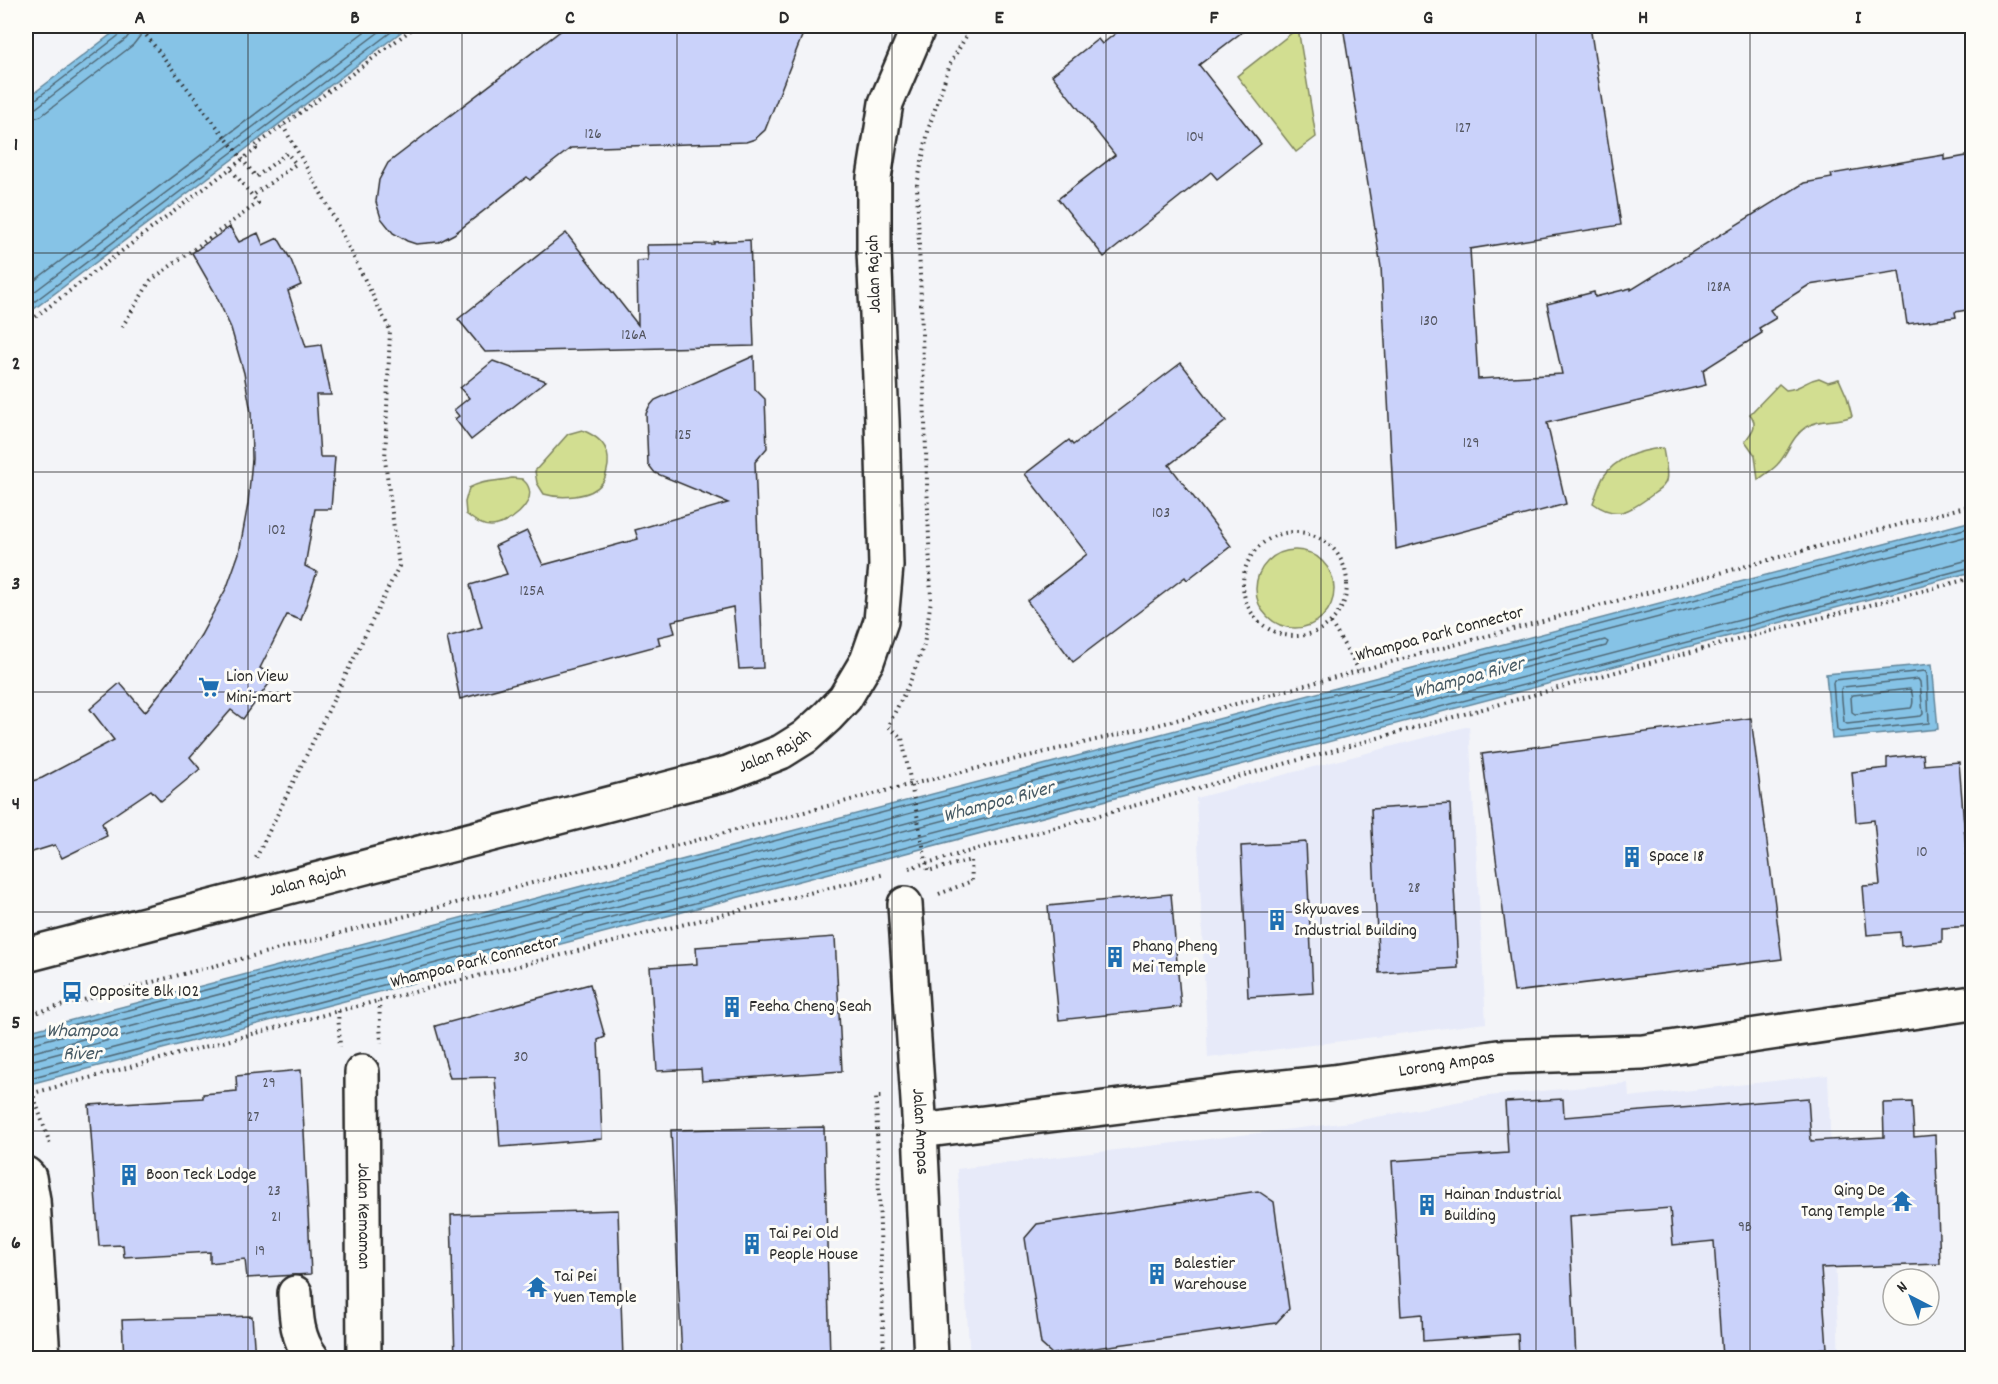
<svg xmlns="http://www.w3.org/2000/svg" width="1998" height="1384" font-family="Dekko,sans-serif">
<rect width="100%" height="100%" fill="#f3f4f8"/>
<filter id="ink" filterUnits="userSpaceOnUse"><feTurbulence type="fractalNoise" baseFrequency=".0167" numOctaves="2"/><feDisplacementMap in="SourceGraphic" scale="12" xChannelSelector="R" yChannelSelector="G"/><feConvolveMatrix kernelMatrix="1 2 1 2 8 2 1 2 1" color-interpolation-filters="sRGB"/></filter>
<g filter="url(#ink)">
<g fill="#e7eaf9">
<path d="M1469,726L1486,1023L1208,1058L1196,798Z"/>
<path d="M1828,1075L1839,1358H970L957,1169L1350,1122L1488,1096L1628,1083L1629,1097Z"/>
</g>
<g fill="#d2de91" stroke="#7e845e" stroke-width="1.5">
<path d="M1298,28L1316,137L1296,152L1237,76Z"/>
<path d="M1819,378L1828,382L1839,379L1847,397L1852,416C1837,423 1820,418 1806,427C1791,437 1788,454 1777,465C1771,471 1764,475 1758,480L1755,455L1745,441C1753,431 1758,425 1750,414L1779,384L1786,390C1804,388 1803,381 1819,378Z"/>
<path d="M582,430C597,436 610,445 608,465C607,471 606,478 602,483C591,498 560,499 544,494L537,483L535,471L568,434Z"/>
<path d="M1663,448C1664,458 1669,472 1666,481C1664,488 1657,491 1652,495C1632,510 1617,521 1593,503C1596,495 1599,484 1604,476C1617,457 1641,450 1663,448Z"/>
<path d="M512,478L522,479C524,481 527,483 528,486C537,504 507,526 491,526C481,526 474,520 466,514L465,502L469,488C482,480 497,482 512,478Z"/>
<circle cx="1295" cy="589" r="39"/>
</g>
<g fill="#86c3e6" stroke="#62869b" stroke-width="1.5">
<path d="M122,26H409L26,315V99Z"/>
<path d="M1972,521V572L26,1085V1032Z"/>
<path d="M1932,664L1938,729L1832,739L1826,674Z"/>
</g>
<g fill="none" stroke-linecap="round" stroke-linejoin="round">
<g stroke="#4f6876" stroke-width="1.5">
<path d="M26,103L32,102L122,33L125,26"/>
<path d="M26,111L36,108L126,39L131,32L132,26"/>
<path d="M26,120L41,116L133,45L140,36L141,26"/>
<path d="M26,287L372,26"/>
<path d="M26,298L387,26"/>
<path d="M26,308L399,26"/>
<path d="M1925,671L1927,674L1929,723L1840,732L1837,730L1833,683L1834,680Z"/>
<path d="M1918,679L1920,682L1923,714L1921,716L1847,724L1844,722L1841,689L1843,687Z"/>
<path d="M1910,689C1913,693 1914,704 1911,708L1855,714L1852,712L1851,697L1853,695Z"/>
<path d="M26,1037L1972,527"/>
<path d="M26,1045L1972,535"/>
<path d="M26,1054L1589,644L1605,640L1608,642L1606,646L26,1062"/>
<path d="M26,1071L1972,559"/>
<path d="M26,1079L1972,567"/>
</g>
</g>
<g fill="#cad2fa" stroke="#2b2b2b" stroke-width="1.5">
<path d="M567,26H806L765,130L755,139L746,142L571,148L530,180L527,177L454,234L439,242L416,244L407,241L393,233L381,218L376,202L379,180L388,163Z"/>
<path d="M1125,26H1250L1199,65L1261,144L1217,179L1211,172L1104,257L1058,199L1115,155L1052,75L1098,39L1102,44Z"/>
<path d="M1343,26H1590L1621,225L1470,249L1478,379L1562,374L1547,304L1594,292L1595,297L1631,288V290L1804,183L1832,178L1831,174L1944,155V160L1972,155V309L1955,312L1956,317L1907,324L1899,271L1809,285L1770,310L1776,318L1759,328L1762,333L1703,370L1706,385L1547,423L1566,504L1396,549L1381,267Z"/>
<path d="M230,227L239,242L258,233L263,245L278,238L291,260L301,285L288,291L306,347L321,345L331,395H316L320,457H335L331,509H315L305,566L317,572L301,620L287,615L260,668L274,677L243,719L231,710L190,757L200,769L161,801L151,790L102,823L107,836L62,858L55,845L26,854V783L42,778L114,740L90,709L120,683L145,712L183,664L201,635L227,587L239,553L248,504L252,459L251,412L244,373L231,328L214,291L192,253Z"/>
<path d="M566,233L638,325L637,261L648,260L647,245L714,244V242L750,240L754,346L485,352L458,319Z"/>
<path d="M754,356L755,389L765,399L767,448L755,462L763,668L739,669L733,607L672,621L675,633L658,637L660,645L460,699L447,637L482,627L470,585L507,574L495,546L527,531L543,565L638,539L635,530L728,503L655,473L648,464L646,414L649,407L655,400Z"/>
<path d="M493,361L546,381L471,440L455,419L459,416L454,410L469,398L460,388Z"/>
<path d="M1181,363L1226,421L1169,465L1231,546L1187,580L1185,577L1073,662L1027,601L1087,554L1025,474L1069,440L1073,445Z"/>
<path d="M1751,718L1782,959L1514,992L1482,754Z"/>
<path d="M1923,754L1924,765L1959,762L1972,926L1942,928V942L1901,946L1900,932L1867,935L1863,886L1880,885L1874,820L1856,822L1852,772L1887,768V758Z"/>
<path d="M1450,804L1458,968L1379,973L1371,809Z"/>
<path d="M1306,842L1313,993L1248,997L1241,846Z"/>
<path d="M1171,894L1181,1007L1059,1020L1048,906Z"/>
<path d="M835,937L842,1071L702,1081L701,1069L657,1071L650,967L697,964L696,947Z"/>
<path d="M590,984L605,1037L598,1040L602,1139L500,1147L495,1077L450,1078L435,1026Z"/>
<path d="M301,1070L311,1274L247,1278L245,1259L210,1263V1252L124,1257L123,1245L99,1246L89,1105L203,1098V1094L237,1091L236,1076Z"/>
<path d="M1808,1098L1811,1141L1884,1137L1883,1103L1912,1102L1914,1137L1935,1135L1940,1264L1821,1268L1827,1348L1722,1357L1714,1241L1673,1245L1670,1208L1569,1216L1576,1359H1519L1518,1334L1423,1341L1422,1314L1401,1316L1392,1161L1508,1153L1505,1102L1563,1099L1564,1117Z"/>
<path d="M824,1127L830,1359H682L671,1130Z"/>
<path d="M1258,1191L1274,1202L1289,1309L1276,1323L1052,1354L1041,1344L1025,1238L1037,1224Z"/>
<path d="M618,1210L623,1359H455L451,1215Z"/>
<path d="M252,1316L255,1359H124L122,1320Z"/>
</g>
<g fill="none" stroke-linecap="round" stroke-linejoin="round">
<defs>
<g id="minor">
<path id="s1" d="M905,904L920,1131L931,1358"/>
<path id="s2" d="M26,955L728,773L781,752L805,737L828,716L845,698L867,661L881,621L886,566L882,420L874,251V178L886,103L919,26"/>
<path id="s3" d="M362,1072L364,1358"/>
<path id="s4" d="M920,1131L1233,1092L1333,1082L1498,1057L1643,1052L1972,1003"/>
<path d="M26,1174L29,1177L33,1200L43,1358"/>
<path d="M295,1293C296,1317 297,1339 312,1358"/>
</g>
</defs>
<use href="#minor" stroke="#2b2b2b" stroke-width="38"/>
<g stroke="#2b2b2b" stroke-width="4" stroke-dasharray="1.5 4.5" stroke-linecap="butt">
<path d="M26,324L256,149L254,147L416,26"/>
<path d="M122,327L151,280L258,203L230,168"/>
<circle cx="1295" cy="584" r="52"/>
<path d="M1331,623L1359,670"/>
<path d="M256,858L399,566L385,460L390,330L326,202L283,126"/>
<path d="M909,868L1623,670L1972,578"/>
<path d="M939,894L972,881L971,860L928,871L902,738L888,726L910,682L924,645L931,600L917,185L929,127L950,64L972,26"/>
<path d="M379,1001L381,1043"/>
<path d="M338,1011L340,1047"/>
<path d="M26,1015L912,784L1154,726L1972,505"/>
<path d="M26,1074L51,1147"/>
<path d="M26,1095L338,1011L885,874"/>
<path d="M884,1358L876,1097H884"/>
</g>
<use href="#minor" stroke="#fdfcf7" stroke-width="33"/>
<path stroke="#2b2b2b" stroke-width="4" stroke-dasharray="1.5 4.5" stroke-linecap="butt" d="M139,26L256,177L287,153L296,164L252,196"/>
</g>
</g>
<path fill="none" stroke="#2b2b2b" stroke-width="1.5" stroke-opacity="0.55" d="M248,26V1358M462,26V1358M677,26V1358M892,26V1358M1106,26V1358M1321,26V1358M1536,26V1358M1750,26V1358M26,253H1972M26,472H1972M26,692H1972M26,912H1972M26,1131H1972"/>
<defs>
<symbol id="supermarket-bare" viewBox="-9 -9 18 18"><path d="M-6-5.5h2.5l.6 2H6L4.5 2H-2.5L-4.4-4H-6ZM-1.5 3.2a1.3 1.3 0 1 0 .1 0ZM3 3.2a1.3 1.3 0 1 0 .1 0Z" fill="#1f6fb2" stroke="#fdfcf7" stroke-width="2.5" paint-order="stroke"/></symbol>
<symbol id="building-bare" viewBox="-9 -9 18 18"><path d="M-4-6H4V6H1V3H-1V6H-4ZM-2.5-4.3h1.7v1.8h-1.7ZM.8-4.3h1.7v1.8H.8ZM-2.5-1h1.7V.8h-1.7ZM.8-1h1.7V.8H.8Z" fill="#1f6fb2" stroke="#fdfcf7" stroke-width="2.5" paint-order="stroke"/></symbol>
<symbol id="bus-bare" viewBox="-9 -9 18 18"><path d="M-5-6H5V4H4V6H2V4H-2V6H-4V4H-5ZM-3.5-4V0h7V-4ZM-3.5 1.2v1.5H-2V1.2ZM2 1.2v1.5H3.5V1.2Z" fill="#1f6fb2" stroke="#fdfcf7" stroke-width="2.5" paint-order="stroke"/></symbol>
<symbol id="temple-bare" viewBox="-9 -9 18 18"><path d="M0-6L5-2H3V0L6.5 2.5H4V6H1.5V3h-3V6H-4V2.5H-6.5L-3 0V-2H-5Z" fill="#1f6fb2" stroke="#fdfcf7" stroke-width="2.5" paint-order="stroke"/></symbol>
</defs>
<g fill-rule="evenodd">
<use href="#supermarket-bare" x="194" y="672" width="30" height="30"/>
<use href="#building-bare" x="1617" y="842" width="30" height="30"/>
<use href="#building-bare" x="1262" y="905" width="30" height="30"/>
<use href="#building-bare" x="1100" y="942" width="30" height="30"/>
<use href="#bus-bare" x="57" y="977" width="30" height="30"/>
<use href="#building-bare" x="717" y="992" width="30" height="30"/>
<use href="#building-bare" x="114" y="1160" width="30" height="30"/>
<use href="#temple-bare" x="1887" y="1186" width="30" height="30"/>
<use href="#building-bare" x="1412" y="1190" width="30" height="30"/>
<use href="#building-bare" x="737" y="1229" width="30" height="30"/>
<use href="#building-bare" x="1142" y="1259" width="30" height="30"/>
<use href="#temple-bare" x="522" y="1272" width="30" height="30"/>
</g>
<g text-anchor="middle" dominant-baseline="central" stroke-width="6" stroke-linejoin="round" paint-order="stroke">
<g font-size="15" fill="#53555f">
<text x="1463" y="129">127</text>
<text x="593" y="135">126</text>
<text x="1195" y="138">104</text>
<text x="1719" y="288">128A</text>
<text x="1429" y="322">130</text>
<text x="634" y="336">126A</text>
<text x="683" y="436">125</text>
<text x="1471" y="444">129</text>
<text x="1161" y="514">103</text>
<text x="277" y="531">102</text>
<text x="532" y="592">125A</text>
<text x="1922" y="853">10</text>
<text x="1414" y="889">28</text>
<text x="521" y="1058">30</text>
<text x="269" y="1084">29</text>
<text x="253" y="1118">27</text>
<text x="274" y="1192">23</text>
<text x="276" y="1218">21</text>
<text x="1745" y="1228">9B</text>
<text x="260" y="1252">19</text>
</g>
<g font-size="18" fill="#2b2b2b" stroke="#fdfcf7">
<text transform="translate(875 274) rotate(-92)">Jalan Rajah</text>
<text transform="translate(1440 635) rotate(-15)">Whampoa Park Connector</text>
<text stroke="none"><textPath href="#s2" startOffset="777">Jalan Rajah</textPath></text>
<text stroke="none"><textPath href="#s2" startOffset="291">Jalan Rajah</textPath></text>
<text transform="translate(475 963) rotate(-14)">Whampoa Park Connector</text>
<text stroke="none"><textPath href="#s4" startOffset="531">Lorong Ampas</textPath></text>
<text stroke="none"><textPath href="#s1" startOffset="228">Jalan Ampas</textPath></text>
<text stroke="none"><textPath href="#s3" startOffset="144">Jalan Kemaman</textPath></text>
</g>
<g font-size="18" fill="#2b2b2b" stroke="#fdfcf7" text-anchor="start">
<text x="226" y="677">Lion View<tspan x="226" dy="21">Mini-mart</tspan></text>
<text x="1649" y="857">Space 18</text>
<text x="1294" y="910">Skywaves<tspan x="1294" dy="21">Industrial Building</tspan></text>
<text x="1132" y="947">Phang Pheng<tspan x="1132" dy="21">Mei Temple</tspan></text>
<text x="89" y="992">Opposite Blk 102</text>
<text x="749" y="1007">Feeha Cheng Seah</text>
<text x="146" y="1175">Boon Teck Lodge</text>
<text x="1885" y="1191" text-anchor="end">Qing De<tspan x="1885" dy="21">Tang Temple</tspan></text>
<text x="1444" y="1195">Hainan Industrial<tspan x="1444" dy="21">Building</tspan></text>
<text x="769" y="1234">Tai Pei Old<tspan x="769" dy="21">People House</tspan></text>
<text x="1174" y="1264">Balestier<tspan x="1174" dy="21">Warehouse</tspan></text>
<text x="554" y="1277">Tai Pei<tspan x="554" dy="21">Yuen Temple</tspan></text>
</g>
<g font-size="20" font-style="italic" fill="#465963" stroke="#fdfcf7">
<text transform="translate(1469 679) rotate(-15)">Whampoa River</text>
<text transform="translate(999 803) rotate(-15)">Whampoa River</text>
<text x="82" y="1032">Whampoa<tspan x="82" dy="23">River</tspan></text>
</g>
</g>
<rect width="1998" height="1384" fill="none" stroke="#fdfcf7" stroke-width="66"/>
<g transform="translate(1911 1297) rotate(318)"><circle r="28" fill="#fdfcf7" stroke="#a9a8a5" stroke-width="1.5"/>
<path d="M0-4.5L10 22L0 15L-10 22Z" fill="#1f6fb2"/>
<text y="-9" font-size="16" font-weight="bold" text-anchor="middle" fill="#2b2b2b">N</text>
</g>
<rect x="33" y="33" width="1932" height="1318" fill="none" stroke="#2b2b2b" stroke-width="2"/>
<g font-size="20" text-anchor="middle" font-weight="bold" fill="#2b2b2b">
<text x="140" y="23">A</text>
<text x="355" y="23">B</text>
<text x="570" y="23">C</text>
<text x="784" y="23">D</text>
<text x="999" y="23">E</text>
<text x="1214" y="23">F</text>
<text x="1428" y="23">G</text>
<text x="1643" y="23">H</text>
<text x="1858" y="23">I</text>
<text x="16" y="150">1</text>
<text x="16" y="369">2</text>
<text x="16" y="589">3</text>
<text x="16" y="809">4</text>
<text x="16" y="1028">5</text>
<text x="16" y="1248">6</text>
</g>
</svg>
